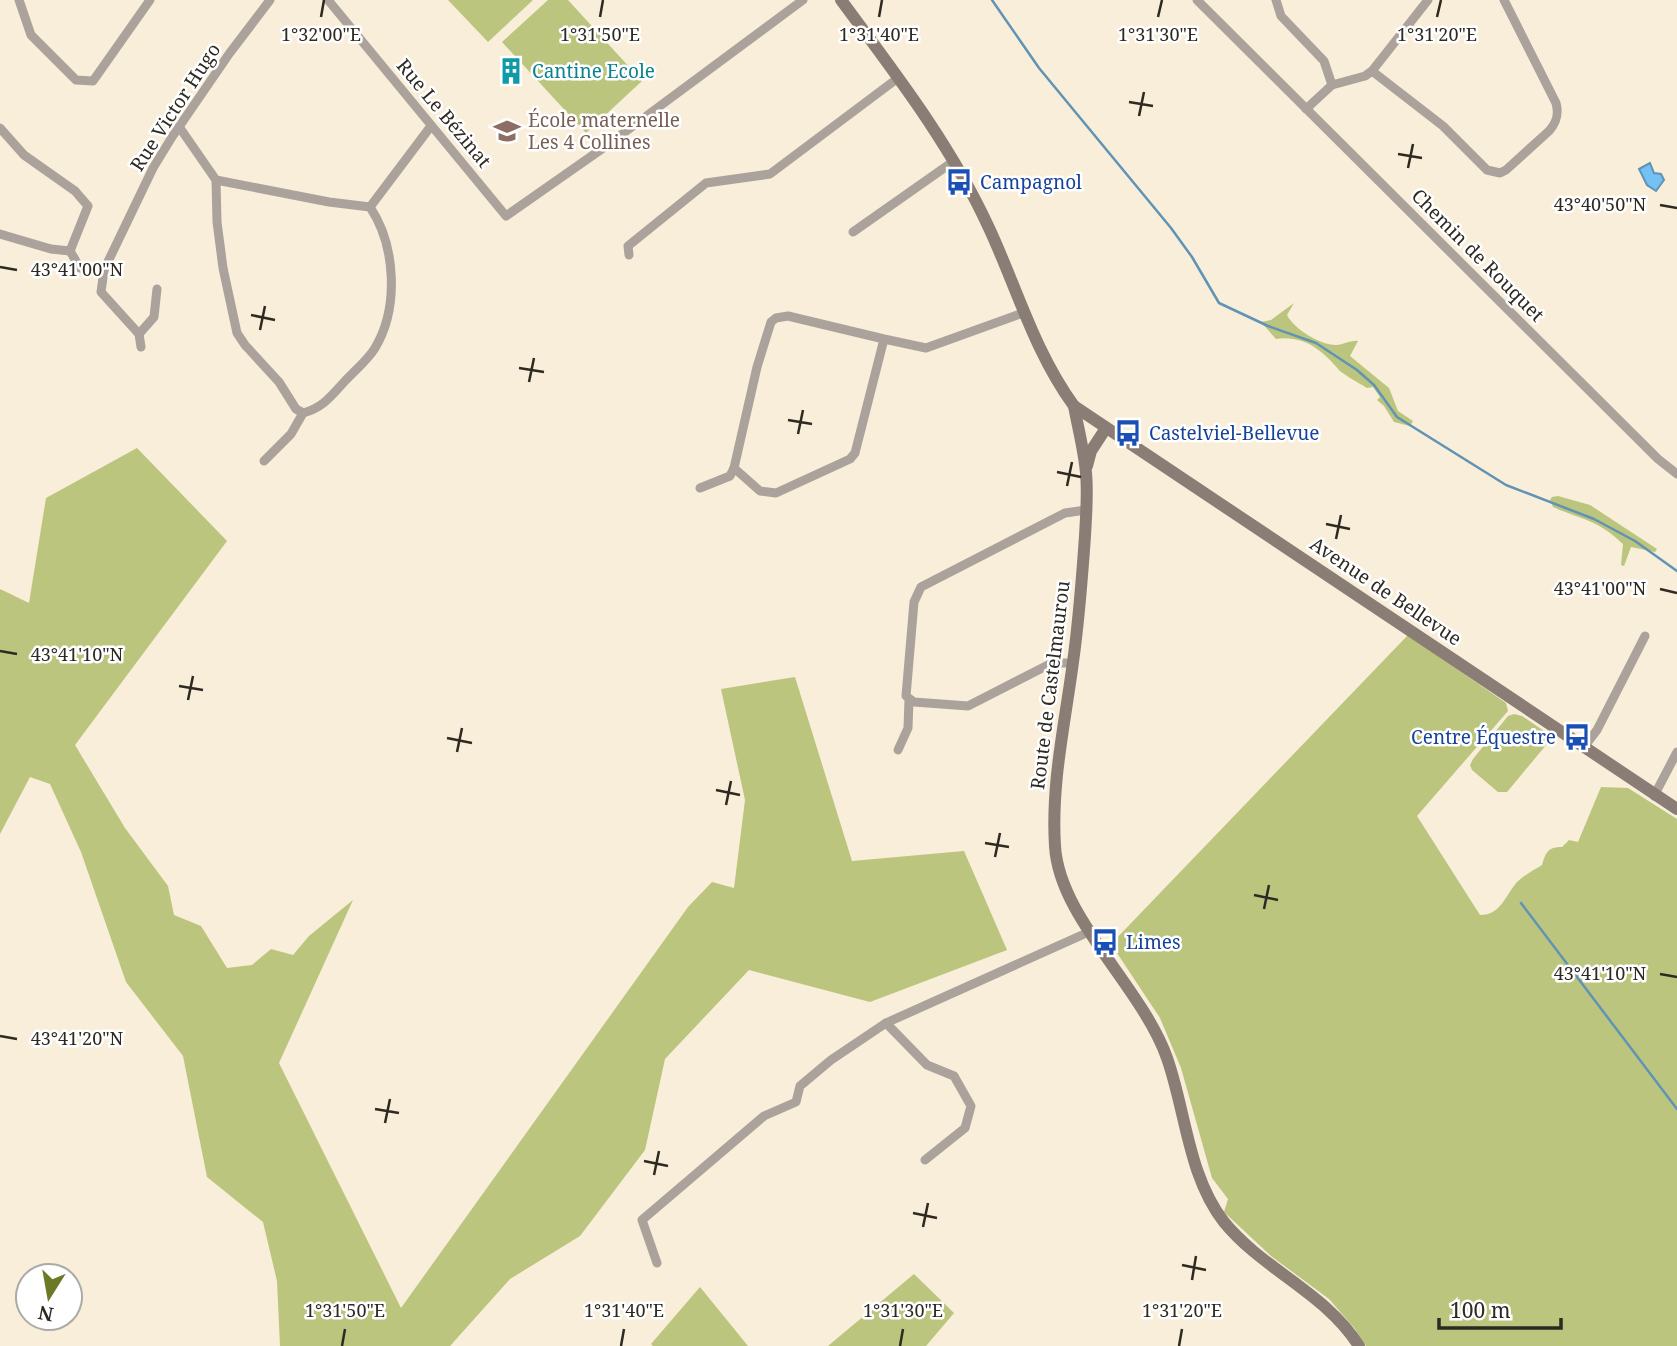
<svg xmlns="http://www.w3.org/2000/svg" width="1677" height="1346" font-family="'Noto Serif',serif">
<rect width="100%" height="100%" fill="#f8eed9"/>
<g fill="#bbc57e">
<path d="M448,0H533L488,42Z"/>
<path d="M548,0H568L642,81L586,133L502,42Z"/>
<path d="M1294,303L1287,315C1294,329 1320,345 1336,345C1344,345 1350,340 1358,341L1350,356L1389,388L1398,411L1413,421L1410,426L1394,422L1384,406L1377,400L1380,397L1373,387L1367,388C1364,386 1341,373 1339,370C1322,350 1304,335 1276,339L1261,322L1271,320Z"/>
<path d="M137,448L227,541L75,745L125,828L168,886L174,915L201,926L227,968L252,965L271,949L293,955L309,936L353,900L279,1063L401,1308L688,907L712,882L734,888L745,800L721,689L795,677L852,861L964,851L1007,950L870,1002L749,970L665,1059L645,1150L580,1236L510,1279L450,1346H280L277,1281L263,1222L207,1177L183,1056L126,982L81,852L50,784L30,777L0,834V589L29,603L46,498Z"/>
<path d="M1558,496L1590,505L1657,549L1655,552L1631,547L1624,566L1621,565L1623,544C1598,520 1583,520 1553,507L1550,500L1552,497Z"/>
<path d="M1408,635L1506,703L1508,711L1417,816L1480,915C1501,915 1505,896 1517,882C1524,875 1534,870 1542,865C1546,852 1548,847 1562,847L1569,840L1578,842L1601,787L1628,788L1677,819V1346H1366L1355,1329L1329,1299L1271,1256L1224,1212L1228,1199L1212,1178L1181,1068L1160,1018L1111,944Z"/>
<path d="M1514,714L1522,716L1547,733L1550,738L1547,744L1507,792H1498L1472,770L1470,765L1473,759L1508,716Z"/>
<path d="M914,1274L954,1313L926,1346H828Z"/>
<path d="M700,1287L748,1346H653L651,1344Z"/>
</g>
<path fill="#75c0f4" stroke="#6093b5" stroke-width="2" d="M1650,163L1654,173L1661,174L1664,180L1656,191L1647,185L1639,169Z"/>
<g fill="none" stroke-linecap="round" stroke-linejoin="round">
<g stroke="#6093b5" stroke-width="2.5">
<path d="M992,0L1039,68L1171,228L1192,257L1219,303L1268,326L1316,343L1357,370L1374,385L1397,417L1506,485L1594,519L1635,541L1677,571"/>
<path d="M1521,903L1677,1109"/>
</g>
<g stroke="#aba29c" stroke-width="9">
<path d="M19,0L31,35L76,80L93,81L150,0"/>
<path d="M328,0L506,216L606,146L803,0"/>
<path d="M1197,0L1658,459L1677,474"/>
<path d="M1276,0L1281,16L1324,61L1332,85"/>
<path d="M1372,71L1443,126L1487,170L1500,173L1506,170L1549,131C1557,122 1559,114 1556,103L1504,0"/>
<path d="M1306,109L1332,85L1365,76L1372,71L1428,0"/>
<path d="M0,128L24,155L75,191L88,206L70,251L80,268L104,270"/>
<path d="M180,128L216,180L217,222L223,268L237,333L245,345L279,382L296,409L303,413C323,408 332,395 345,381C355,370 368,360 375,348C399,308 396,246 370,207L329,202L216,180"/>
<path d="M370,207L431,126"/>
<path d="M853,232L954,161"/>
<path d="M0,234L51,249L70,251"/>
<path d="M629,255L628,246L706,183L770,174L898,78"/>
<path d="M139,334L154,317L157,289"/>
<path d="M884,339L788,316L776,318L771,322L757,367L734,468L760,491L776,493L850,459L855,453L884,339L926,348L1023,313"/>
<path d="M141,347L139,334L101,292L104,270L153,168L172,137L229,54L270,0"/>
<path d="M264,461L291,434L303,413"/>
<path d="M700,488L730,476L734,468"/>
<path d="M1073,663H1052L968,706L914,702L906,696L914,602L921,587L1065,513L1086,510"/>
<path d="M1584,747L1597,730L1645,636"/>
<path d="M898,750L908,728L909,700"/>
<path d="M1654,796L1677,752"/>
<path d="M886,1023L927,1065L954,1076L971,1106L965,1128L925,1160"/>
<path d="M657,1263L642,1220L764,1116L796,1102L800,1086L831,1060L886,1023L1091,931"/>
</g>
<g stroke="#8a7d75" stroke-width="12">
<path d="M841,0C895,73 951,145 989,228C1017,288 1034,351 1074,406L1677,809"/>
<path d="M1074,406C1078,428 1084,450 1086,473C1088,494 1086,516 1085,536C1082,579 1079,620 1073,662C1065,723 1051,784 1055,846C1059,918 1142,987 1167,1058C1186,1112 1188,1176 1224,1222C1263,1270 1326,1293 1359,1346"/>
<path d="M1087,466L1091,451L1106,428"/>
</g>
</g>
<path fill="none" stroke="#2e2a22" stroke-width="2.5" d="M321,17L324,0M600,17L603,0M879,17L882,0M1158,17L1162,0M1437,17L1441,0M1129,102L1153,106M1139,116L1144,92M1398,154L1422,158M1408,168L1413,144M1660,205L1677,208M0,267L17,270M251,315L275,320M260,330L265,306M519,368L544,372M529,382L534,358M788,420L812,424M798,434L803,410M1057,472L1081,477M1067,486L1072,462M1326,524L1350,529M1336,539L1341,515M1660,589L1677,593M0,651L17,654M179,686L203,690M188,700L193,676M447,738L472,743M457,752L462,728M716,790L740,795M726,805L731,781M985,843L1009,847M995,857L1000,833M1254,895L1278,900M1264,909L1269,885M1660,974L1677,977M0,1036L17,1039M375,1109L399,1113M385,1123L390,1099M644,1161L668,1166M654,1175L659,1151M913,1213L937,1218M923,1227L928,1203M1182,1265L1206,1270M1192,1280L1196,1256M342,1346L345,1329M621,1346L624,1329M900,1346L903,1329M1179,1346L1182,1329"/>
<defs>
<symbol id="building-bare" viewBox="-9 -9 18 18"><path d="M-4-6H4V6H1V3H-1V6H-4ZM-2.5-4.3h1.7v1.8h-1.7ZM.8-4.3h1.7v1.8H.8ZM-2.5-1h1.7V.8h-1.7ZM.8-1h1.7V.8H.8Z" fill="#0f9aa8" stroke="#fff" stroke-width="2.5" paint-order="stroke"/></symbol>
<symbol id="school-bare" viewBox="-9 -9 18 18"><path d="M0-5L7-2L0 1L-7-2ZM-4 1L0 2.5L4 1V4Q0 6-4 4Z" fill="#8d6e63" stroke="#fff" stroke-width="2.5" paint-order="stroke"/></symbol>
<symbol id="bus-bare" viewBox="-9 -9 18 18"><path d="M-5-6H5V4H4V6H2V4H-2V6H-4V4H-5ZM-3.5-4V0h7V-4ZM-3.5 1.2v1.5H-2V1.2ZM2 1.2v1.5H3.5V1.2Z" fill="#1a4fb4" stroke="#fff" stroke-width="2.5" paint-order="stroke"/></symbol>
</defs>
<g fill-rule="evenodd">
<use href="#building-bare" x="492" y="52" width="38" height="38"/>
<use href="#school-bare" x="488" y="112" width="38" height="38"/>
<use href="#bus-bare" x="940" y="163" width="38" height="38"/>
<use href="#bus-bare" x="1109" y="414" width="38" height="38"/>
<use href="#bus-bare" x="1558" y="718" width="38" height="38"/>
<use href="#bus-bare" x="1086" y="923" width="38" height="38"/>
</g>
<g text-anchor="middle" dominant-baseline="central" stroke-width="5" stroke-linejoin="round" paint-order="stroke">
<g font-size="19" fill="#0d838f" stroke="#fff" text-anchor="start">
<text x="532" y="71">Cantine Ecole</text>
</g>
<g font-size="19" fill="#2e2a22" stroke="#fff">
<text transform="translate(175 107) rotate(-57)">Rue Victor Hugo</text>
<text transform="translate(444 113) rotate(50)">Rue Le Bézinat</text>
<text transform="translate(1478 255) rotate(45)">Chemin de Rouquet</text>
<text transform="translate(1386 591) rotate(34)">Avenue de Bellevue</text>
<text transform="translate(1050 685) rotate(-83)">Route de Castelmaurou</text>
</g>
<g font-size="19" fill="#785e54" stroke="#fff" text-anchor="start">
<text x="528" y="120">École maternelle<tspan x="528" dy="22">Les 4 Collines</tspan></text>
</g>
<g font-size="19" fill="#164399" stroke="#fff" text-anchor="start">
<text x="980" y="182">Campagnol</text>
<text x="1149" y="433">Castelviel-Bellevue</text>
<text x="1556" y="737" text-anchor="end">Centre Équestre</text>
<text x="1126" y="942">Limes</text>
</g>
</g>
<g font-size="18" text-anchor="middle" fill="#2e2a22" stroke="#fff" stroke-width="5" stroke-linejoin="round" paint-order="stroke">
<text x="321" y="41">1°32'00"E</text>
<text x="600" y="41">1°31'50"E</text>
<text x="879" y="41">1°31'40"E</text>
<text x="1158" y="41">1°31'30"E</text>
<text x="1437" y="41">1°31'20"E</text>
<text x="1600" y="211">43°40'50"N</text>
<text x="77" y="276">43°41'00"N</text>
<text x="1600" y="595">43°41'00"N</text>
<text x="77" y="661">43°41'10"N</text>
<text x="1600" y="980">43°41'10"N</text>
<text x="77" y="1045">43°41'20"N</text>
<text x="345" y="1317">1°31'50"E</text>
<text x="624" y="1317">1°31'40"E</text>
<text x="903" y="1317">1°31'30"E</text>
<text x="1182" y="1317">1°31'20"E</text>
</g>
<g transform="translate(49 1297) rotate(191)"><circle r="33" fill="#ffffff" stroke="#abaaa7" stroke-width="2"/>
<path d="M0-5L12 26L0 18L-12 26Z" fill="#6c7925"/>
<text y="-10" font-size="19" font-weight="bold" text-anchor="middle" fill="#2e2a22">N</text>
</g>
<path d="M1439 1318v10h122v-10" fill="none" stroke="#2e2a22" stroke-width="3.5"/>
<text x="1450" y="1318" font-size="21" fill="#2e2a22" stroke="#ffffff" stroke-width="5" paint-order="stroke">100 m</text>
</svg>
